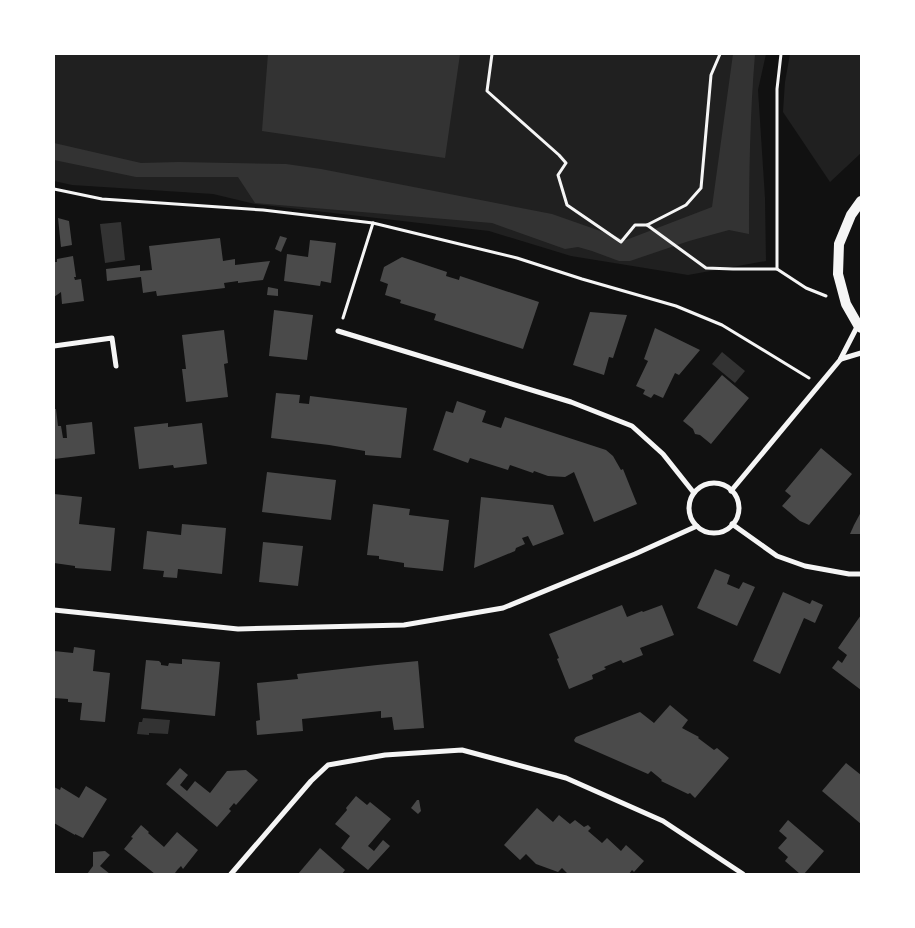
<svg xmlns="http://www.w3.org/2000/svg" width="915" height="928" font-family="Signika,sans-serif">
<rect width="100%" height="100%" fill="#111"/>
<g fill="#202020">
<path d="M54,54H766L758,90L765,198L766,261L688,275L571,256L489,231L255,204L213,194L72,185L54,181Z"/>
<path d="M790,54H861V153L830,182L783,112L785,82Z"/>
</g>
<g fill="#333">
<path d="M268,54H460L445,158L262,131Z"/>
<path d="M733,54H755C750,114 749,173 749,234L729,230L689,241L630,261H619L592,251L578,247L565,249L492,223L255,203L238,177H136L54,160V143L141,163L179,162L286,164L321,169L552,214L626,240L712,207Z"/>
<path d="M121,222L125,260L105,263L100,224Z"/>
<path d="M722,352L745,371L735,383L712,364Z"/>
<path d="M143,718L170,720L168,734L149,733V735L137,734L139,722H142Z"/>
</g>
<g fill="#4a4a4a">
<path d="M58,218L69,221L72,245L61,247Z"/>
<path d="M280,236L287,238L281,252L275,249Z"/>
<path d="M220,238L223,261L235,259V265L270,261L263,280L238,283V281L224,283L225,288L157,296L156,291L143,293L141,277L107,281L106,269L140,265V271L152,270L149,246Z"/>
<path d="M310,240L336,243L331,283L321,281L320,286L284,281L287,254L308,257Z"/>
<path d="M73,256L76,277H74L75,280L81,279L84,301L62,304L61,292L54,297V262H57V259Z"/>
<path d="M402,257L447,272L446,276L459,280L460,276L539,302L523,349L434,320L436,314L400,303L401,300L385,295L388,284L380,281L384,267Z"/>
<path d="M268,287L278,289V296L267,295Z"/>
<path d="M274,310L313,315L307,360L269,356Z"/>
<path d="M590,312L627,315L613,358L609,357L604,375L573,365Z"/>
<path d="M655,328L700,350L679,375L675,373L663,398L654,394L651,398L643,394L645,390L636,386L648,361L644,359Z"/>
<path d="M224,330L228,363L224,364L228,397L186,402L182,369H186L182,335Z"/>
<path d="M722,375L749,398L711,444L700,435L695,434L693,429L683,421Z"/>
<path d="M276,393L300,395L299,403L309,404L310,396L407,408L401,458L365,455V451L329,445L271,438Z"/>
<path d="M457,401L486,411L482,422L501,428L505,417L606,450L613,456L621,470L623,469L637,504L594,522L574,472L565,477L548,476L534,471L533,473L510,465L508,470L470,458L468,463L433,450L446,411L453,413Z"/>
<path d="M54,409H56L58,426H61L63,438H67L66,425L92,422L95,454L54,459Z"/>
<path d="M168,423V427L202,423L207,464L174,468L173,465L139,469L134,427Z"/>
<path d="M821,448L852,474L809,525L800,521L782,506L791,496L785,491Z"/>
<path d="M267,472L336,480L331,520L262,512Z"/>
<path d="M54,494L82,497L79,524L115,528L111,571L75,568V566L54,563Z"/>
<path d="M481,497L553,505L564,534L533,546L528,536L522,538L525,544L516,548L515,551L474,568Z"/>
<path d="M373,504L410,509L409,515L449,520L443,571L404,567V563L379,559V556L367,555Z"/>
<path d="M861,512V534H850L854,525Z"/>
<path d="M182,524L226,528L222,574L178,569L177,578L163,577L164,571L143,569L147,531L181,535Z"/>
<path d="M263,542L303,546L298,586L259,582Z"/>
<path d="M715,569L730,575L727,584L739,589L743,582L755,587L737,626L697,608Z"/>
<path d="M783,592L810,604L812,600L823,605L815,623L804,618L780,674L753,661Z"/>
<path d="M622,605L627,617L642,611L643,612L662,605L674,635L640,648L643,655L623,663L621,660L604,667L606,669L592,675L593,679L569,689L557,659L559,658L549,634Z"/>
<path d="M861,615V690L832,668L838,660L842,663L847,655L838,648Z"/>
<path d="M74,647L95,650L93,671L110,673L105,722L80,720L82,703L68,702V699L54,698V651L73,653Z"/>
<path d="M182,659L220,662L215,716L141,709L146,660L159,661L161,663V665L168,666L169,663L182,664Z"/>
<path d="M418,661L424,728L394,730L392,717L381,718V711L302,719L303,731L257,735L256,721L260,720L257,683L298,679L297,674L377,665Z"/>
<path d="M670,705L688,720L682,728L699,737L698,738L714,750L717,748L729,758L695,798L690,793L688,794L661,781L662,780L651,771L648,774L575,742L574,740L576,737L640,712L654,723Z"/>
<path d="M846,763L861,775V824L822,791Z"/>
<path d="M180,768L188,775L180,785L187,791L195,781L210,793L227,771L246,770L258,780L236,805L234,803L229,809L231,811L217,827L166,784Z"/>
<path d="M86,786L107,799L83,838L75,834V835L54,823V787L60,790L61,787L79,798Z"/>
<path d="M356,796L367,805L370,802L391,819L368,846L374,851L383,840L390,846L368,870L341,848L350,836L335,824L347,810L346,808Z"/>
<path d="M417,800H419L421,811L418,814L411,808Z"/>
<path d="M537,808L553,822L559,815L570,824L575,820L584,827L588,825L591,828L588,831L602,843L607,838L621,851L626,845L644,861L634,872L632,870L629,874H568L562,868L558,872L536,864L526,854L520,860L504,845Z"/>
<path d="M788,820L824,851L804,874H800L785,861L788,857L778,848L787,838L779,831Z"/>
<path d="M141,825L149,832L148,833L164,847L177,832L198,850L183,869L181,866L178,869L175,873L176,874H155L124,849L133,838L131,837Z"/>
<path d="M320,848L345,870L342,874H298Z"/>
<path d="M105,851L110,855L100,866L110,874H87L93,866V852Z"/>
</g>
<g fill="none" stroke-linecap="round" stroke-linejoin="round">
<g stroke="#f5f5f5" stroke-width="3">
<path d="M492,54L487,91L559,155L566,163L558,175L567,205L621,242L635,225H647L686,205L701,188L711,75L720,54"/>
<path d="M54,189L102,199L263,210L373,223L517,258L582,279L676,306L722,325L809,378"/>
<path d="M647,225L706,268L733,269H777L806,288L826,296"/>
<path d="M777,269V89L781,54"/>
<path d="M343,318L373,223"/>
</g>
<g stroke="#f5f5f5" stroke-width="5">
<path d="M338,331L571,402L632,426L663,454L694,493"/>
<path d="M54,346L112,338L116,366"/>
<path d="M841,359L861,353"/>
<circle cx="714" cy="508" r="25"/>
<path d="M731,491L840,360L858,325"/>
<path d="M732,524L777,556L805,566L849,574H861"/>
<path d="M54,610L238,629L404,625L503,608L635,554L697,526"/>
<path d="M231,874L311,781L328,765L385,755L462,750L566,778L663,821L743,874"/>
</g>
<path stroke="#f5f5f5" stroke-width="10" d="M861,201L851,215L839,244L838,274L846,304L858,325L861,328"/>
</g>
<rect width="915" height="928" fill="none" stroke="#ffffff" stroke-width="110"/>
</svg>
